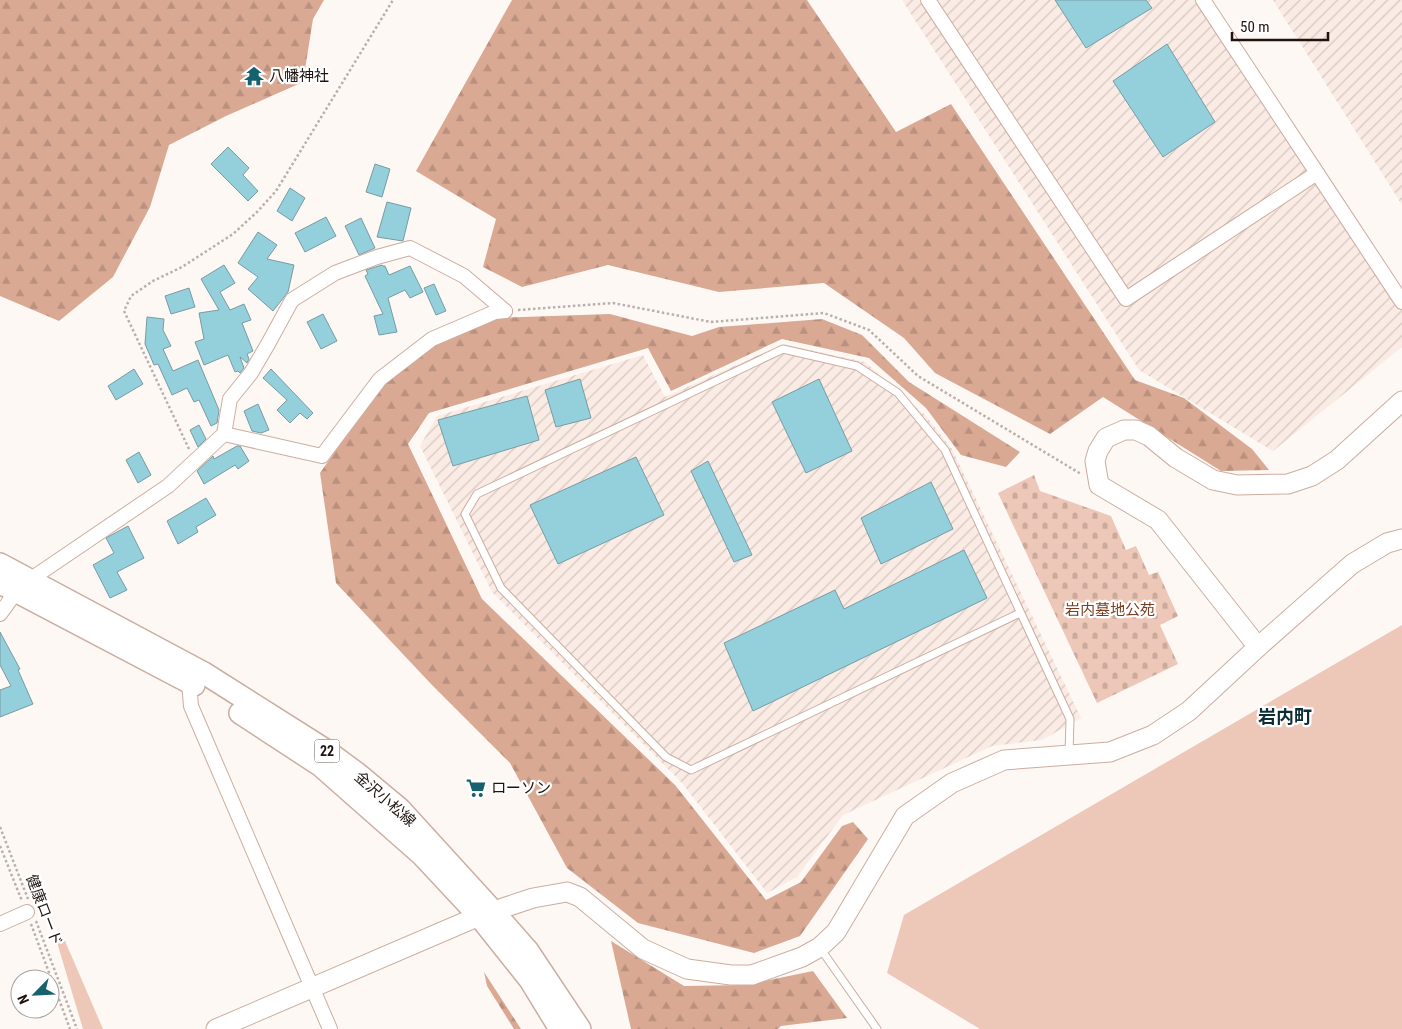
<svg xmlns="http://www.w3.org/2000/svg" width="1402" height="1029" font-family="'Roboto Condensed','Noto Sans JP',sans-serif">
<defs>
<pattern id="industrial-furrows" width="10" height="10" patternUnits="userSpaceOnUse" patternTransform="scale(1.25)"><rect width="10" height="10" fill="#faebe4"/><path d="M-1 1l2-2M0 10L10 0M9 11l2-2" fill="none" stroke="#d6c9c2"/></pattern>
<pattern id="forest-firs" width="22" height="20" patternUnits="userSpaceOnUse" patternTransform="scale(1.25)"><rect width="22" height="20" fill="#d9a994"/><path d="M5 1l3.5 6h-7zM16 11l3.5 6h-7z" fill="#ba917e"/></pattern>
<pattern id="cemetery-stones" width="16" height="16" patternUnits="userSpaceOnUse" patternTransform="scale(1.25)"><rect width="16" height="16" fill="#edc7b7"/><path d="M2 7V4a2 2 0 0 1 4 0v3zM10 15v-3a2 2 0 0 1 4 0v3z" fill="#cbaa9c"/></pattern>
</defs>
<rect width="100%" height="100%" fill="#fef8f5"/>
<g fill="url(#industrial-furrows)">
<path d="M902,0H1208L1402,297V347L1273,451L1139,370Z"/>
<path d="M1273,0H1402V205Z"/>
<path d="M783,344L865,362L925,415L952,449L1081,718L1042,740L992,746L843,815L797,877L767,893L682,783L492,592L420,446L437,416L643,355L665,397Z"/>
</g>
<g fill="#edc7b7">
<path d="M1402,625V1029H980L887,973L904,915Z"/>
<path d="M56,939L65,941L103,1029H83Z"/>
</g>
<g fill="url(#forest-firs)">
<path d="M0,0H324L313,19L303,82L226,116L169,145L150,207L113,277L59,321L0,296Z"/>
<path d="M512,0H807L896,132L951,104L1135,380L1184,398L1252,449L1269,470L1221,471L1103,397L1050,434L935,373L904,338L824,283L719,292L608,265L522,287L483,267L496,219L416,171Z"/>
<path d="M610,314L692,336L719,327L822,319L862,335L909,382L1020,452L1006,467L961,455L926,408L869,358L782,339L671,391L648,348L429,413L408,444L482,599L675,785L766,900L801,882L842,826L853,822L868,839L800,936L754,953L638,923L567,868L510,763L432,685L336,583L320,473L382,384L435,344L496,318Z"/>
<path d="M611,941L684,986L745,985L813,971L847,1018L781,1026L778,1029H631Z"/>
<path d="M484,972L521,1029H514L487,986Z"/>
</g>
<path fill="url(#cemetery-stones)" d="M1034,475L1040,491L1111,516L1126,550L1136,546L1149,575L1158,572L1178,616L1160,625L1178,664L1097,703L998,493Z"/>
<g fill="#93d0dc" stroke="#789ba3">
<path d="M1055,0H1146L1152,8L1086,48Z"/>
<path d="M1167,44L1215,122L1163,157L1113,81Z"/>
<path d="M228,147L249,168L243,175L258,191L248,201L211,164Z"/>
<path d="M375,164L390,169L382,197L366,192Z"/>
<path d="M290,188L305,198L292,221L277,211Z"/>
<path d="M387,202L411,208L403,241L377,237Z"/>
<path d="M326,217L336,236L305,252L295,233Z"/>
<path d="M361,218L375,248L359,255L345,226Z"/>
<path d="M258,232L277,245L267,259L294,265L288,292L273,311L248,289L258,277L238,263Z"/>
<path d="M224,265L235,283L220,292L230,310L244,304L251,320L242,323L253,351L247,354L249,359L247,363L240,357L244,368L240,373L238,371L235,372L228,355L204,365L195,342L204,339L199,313L219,310L201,279Z"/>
<path d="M382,265L383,266H385L389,275L410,266L423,292L410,298L405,290L388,298L397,332L379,335L374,316L383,314L365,276L368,274L366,270Z"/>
<path d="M434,284L446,311L436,315L424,288Z"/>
<path d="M189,288L195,307L171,314L165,296Z"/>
<path d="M323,314L337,341L321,349L307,322Z"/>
<path d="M147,317L164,319L163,330L171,346L163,349L173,371L198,360L219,410L217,423L211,426L199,400L194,402L187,388L172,395L158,364L154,365L145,344Z"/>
<path d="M134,369L143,384L116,400L108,386Z"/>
<path d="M271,369L313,413L307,419L300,413L290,423L277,410L287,400L263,378Z"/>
<path d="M580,379L591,418L556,427L545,390Z"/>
<path d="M819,379L852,451L806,473L772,402Z"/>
<path d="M527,396L539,440L453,466L438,420Z"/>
<path d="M258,404L269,430L261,433L252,431L244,411Z"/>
<path d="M199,425L206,439L198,447L190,430Z"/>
<path d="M237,446H240L249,461L238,469L235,465L204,484L197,471L213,456L214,459Z"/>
<path d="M139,452L151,475L138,483L126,460Z"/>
<path d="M636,457L664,515L558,564L530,505Z"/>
<path d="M708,461L752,555L734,562L691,471Z"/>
<path d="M931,482L953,529L881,564L861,518Z"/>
<path d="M206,498L216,515L196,527L198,532L178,544L167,521Z"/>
<path d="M128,526L144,558L117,572L127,590L110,598L93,565L114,553L106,538Z"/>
<path d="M964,550L987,598L753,711L724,643L835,590L844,609Z"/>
<path d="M0,632L20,669L18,670L33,704L0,717V690L11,686L0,665Z"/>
</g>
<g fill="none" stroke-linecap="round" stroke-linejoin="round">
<defs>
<g id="lane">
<path d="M1020,613L691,770L666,757L501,588L465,514L477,494L783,349L857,366L898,393L945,450L1070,719L1069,755"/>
<path d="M820,948L877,1029"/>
</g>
<g id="street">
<path d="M928,0L1126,299L1317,173L1203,0"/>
<path d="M1317,173L1402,302"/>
<path d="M224,434L230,399L251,373L268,344L292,300L335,273L377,257L410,248L464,276L505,311"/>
<path d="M0,614L16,592L31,579L168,486L224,434L322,456L380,379L432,339L495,312L505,311"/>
<path d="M189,682L191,706L330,1029"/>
<path d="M0,924L27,912"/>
</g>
<g id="secondary">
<path d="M1258,647L1158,520L1099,485L1095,461L1098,451L1106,438L1124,430H1136L1149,436L1176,458L1213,480L1237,485L1288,484L1312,476L1337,460L1402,401"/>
<path d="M216,1029L479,916L533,898L567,892L580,897L643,949L687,969L731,975H752L802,957L820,947L836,932L905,816L952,783L1004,760L1110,752L1153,735L1189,711L1258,647L1352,564L1387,543L1402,539"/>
</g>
<g id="primary">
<path d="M0,564L204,673L324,749L358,774L400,809L493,911L528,951L580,1029"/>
<path d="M0,583L194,685"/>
<path d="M240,713L321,766L422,855L479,916L530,980L560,1029"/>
</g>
</defs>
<use href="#lane" stroke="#ccada0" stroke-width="9"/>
<use href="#street" stroke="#ccada0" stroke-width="16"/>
<use href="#secondary" stroke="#ccada0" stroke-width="21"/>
<use href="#primary" stroke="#ccada0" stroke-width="24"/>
<g stroke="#b8b0ac" stroke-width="2.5" stroke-dasharray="2.5 2.5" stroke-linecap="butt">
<path d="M518,310L613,303L711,322L824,313L869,330L918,376L1081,474"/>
<path d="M189,449L124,311L131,296L153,281L182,267L233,234L257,212L276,191L393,0"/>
<path d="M0,827L28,899"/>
<path d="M0,846L22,901"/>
<path d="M36,921L77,1029"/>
<path d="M31,924L70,1029"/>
</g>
<use href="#lane" stroke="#fff" stroke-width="7"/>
<use href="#street" stroke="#fff" stroke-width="14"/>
<use href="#secondary" stroke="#fff" stroke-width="19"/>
<use href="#primary" stroke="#fff" stroke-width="21"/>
</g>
<defs>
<symbol id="temple-bare" viewBox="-9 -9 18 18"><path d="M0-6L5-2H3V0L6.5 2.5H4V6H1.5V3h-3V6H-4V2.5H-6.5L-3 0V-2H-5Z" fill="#15616d" stroke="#fff" stroke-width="2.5" paint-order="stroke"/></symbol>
<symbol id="supermarket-bare" viewBox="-9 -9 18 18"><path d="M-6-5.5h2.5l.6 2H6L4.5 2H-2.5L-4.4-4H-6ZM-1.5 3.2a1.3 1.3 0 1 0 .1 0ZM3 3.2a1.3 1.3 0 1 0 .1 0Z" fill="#15616d" stroke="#fff" stroke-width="2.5" paint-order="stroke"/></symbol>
</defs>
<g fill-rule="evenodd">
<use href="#temple-bare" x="240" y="62" width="28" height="28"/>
<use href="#supermarket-bare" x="462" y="774" width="28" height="28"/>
</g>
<g text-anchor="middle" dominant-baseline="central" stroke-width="4.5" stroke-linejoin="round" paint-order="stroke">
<rect fill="#fff" stroke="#625a56" stroke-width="1" x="314.5" y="739.5" width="25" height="23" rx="4"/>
<g font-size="14" font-weight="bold" fill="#1e130e">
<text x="327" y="751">22</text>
</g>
<g font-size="15" fill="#1e130e" stroke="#fff" text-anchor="start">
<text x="269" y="76">八幡神社</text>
<text x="491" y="788">ローソン</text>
</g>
<g font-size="15" fill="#7a3d20" stroke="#fff">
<text x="1110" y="610">岩内墓地公苑</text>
</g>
<g font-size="15" fill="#1e130e" stroke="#fff">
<text transform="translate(385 799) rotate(41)">金沢小松線</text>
<text transform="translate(44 910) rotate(69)">健康ロード</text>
</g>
<g font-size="18" font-weight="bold" fill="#0c2e34" stroke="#fff">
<text x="1285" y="716">岩内町</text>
</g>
</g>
<g transform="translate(35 994) rotate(246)"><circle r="24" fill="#ffffff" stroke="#a5a19f"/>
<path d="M0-4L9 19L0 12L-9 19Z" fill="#15616d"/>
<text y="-8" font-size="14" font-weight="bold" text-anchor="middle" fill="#1e130e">N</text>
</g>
<path d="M1232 32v8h96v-8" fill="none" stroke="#1e130e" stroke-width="2.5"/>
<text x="1240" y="32" font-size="15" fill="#1e130e" stroke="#ffffff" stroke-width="4" paint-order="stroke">50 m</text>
</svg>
